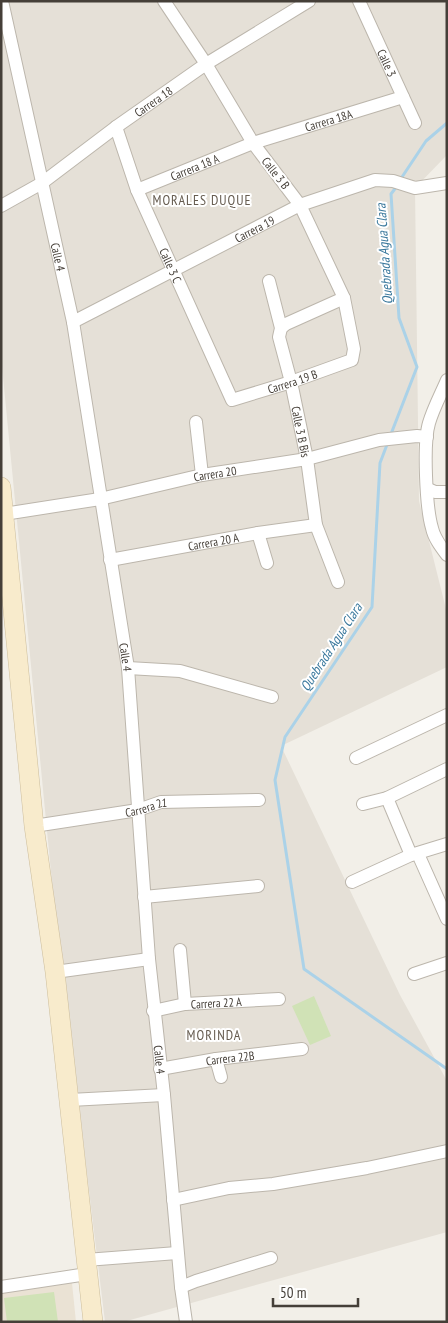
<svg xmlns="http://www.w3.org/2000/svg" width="448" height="1323" font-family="'PT Sans Narrow',sans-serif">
<rect width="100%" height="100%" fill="#f2efe8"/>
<path fill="#e5e0d7" d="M1,1H447V155L415,188L419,501L447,613V667L281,746L400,995L447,1081V1232L123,1322H105L54,903L1,356Z"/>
<path fill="#eae2d4" d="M72,1283L76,1322H1V1293Z"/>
<g fill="#d0e2b6">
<path d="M314,996L331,1036L310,1045L292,1006Z"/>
<path d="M54,1292L58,1322H7L4,1298Z"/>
</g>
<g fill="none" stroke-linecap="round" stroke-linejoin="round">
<g stroke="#abd2e8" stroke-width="3">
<path d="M400,180L426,141L447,123"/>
<path d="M391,434L417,367L399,318L391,194L397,186"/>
<path d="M388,442L380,463L372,607L285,737L275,780L304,969L447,1069"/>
</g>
<defs>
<g id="street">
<path id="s1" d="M2,1L73,322L128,668L149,959L164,1095L181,1287L186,1322"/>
<path id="s2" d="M359,1L415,123"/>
<path id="s3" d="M116,127L137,190L232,400L291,382L352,360L354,349L344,298L300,205L253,143L206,64L164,1"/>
<path id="s4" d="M137,190L253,143L403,97"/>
<path id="s5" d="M1,206L42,183L116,127L206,64L309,1"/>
<path id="s6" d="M269,281L281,328L279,337L291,382L307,459L316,525L338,582"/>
<path id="s7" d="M73,322L300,205L375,180L393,181L415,188L447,183"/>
<path d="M281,328L286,324L344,298"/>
<path d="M447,380C441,394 433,409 429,423C423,443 426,508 432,528C434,538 441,547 447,555"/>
<path d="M196,422L202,475"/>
<path d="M428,489L435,492H447"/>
<path id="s8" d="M4,514L100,499L202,475L307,459L379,440L417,436L427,437"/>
<path d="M258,533L267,563"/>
<path id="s9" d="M110,560L258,533L316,525"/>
<path d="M128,668L180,671L272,697"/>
<path d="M356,758L447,715"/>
<path d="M387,798L411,855"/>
<path d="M363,804L387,798L447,769"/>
<path id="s10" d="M34,826L138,810L161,802L259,800"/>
<path d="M418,854L447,919"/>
<path d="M352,882L411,855L447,844"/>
<path d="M144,897L258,886"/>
<path d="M180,950L185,1004"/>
<path d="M55,972L149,959"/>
<path d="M414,974L447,963"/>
<path id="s11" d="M153,1011L185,1004L279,999"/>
<path d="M216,1059L221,1077"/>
<path id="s12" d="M160,1069L216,1059L302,1049"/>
<path d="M70,1100L164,1095"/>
<path d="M173,1200L229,1188L273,1184L367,1168L447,1151"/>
<path d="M86,1260L177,1253"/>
<path d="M1,1287L87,1274"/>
<path d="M181,1287L196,1281L271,1258"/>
</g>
<path id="secondary" d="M1,487L34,826L55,972L93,1322"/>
</defs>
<use href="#street" stroke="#bcb6ac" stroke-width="14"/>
<use href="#secondary" stroke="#cdbe9d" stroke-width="20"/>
<use href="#street" stroke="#fff" stroke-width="12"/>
<use href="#secondary" stroke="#f8ebcc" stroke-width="19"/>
</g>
<g text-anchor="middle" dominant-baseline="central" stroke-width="4" stroke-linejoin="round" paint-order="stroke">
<g font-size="12" fill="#453f38" stroke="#fff">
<text stroke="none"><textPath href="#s2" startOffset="68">Calle 3</textPath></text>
<text stroke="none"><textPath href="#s5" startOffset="185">Carrera 18</textPath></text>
<text stroke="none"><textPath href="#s4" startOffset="204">Carrera 18A</textPath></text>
<text stroke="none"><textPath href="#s4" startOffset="62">Carrera 18 A</textPath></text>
<text transform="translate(276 173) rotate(52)">Calle 3 B</text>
<text stroke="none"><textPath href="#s7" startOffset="204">Carrera 19</textPath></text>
<text stroke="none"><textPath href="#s1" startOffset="262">Calle 4</textPath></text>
<text stroke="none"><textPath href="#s3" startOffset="149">Calle 3 C</textPath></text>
<text stroke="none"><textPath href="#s3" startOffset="360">Carrera 19 B</textPath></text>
<text stroke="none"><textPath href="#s6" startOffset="155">Calle 3 B Bis</textPath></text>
<text stroke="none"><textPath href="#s8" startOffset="215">Carrera 20</textPath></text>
<text stroke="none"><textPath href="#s9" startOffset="105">Carrera 20 A</textPath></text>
<text stroke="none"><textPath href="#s1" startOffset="668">Calle 4</textPath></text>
<text stroke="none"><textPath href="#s10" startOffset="114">Carrera 21</textPath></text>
<text stroke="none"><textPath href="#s11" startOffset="64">Carrera 22 A</textPath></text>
<text stroke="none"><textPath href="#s12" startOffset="71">Carrera 22B</textPath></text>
<text stroke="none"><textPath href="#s1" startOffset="1072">Calle 4</textPath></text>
</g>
<g font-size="14" letter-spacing="1" fill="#665c50" stroke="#fff">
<text x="202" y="200">MORALES DUQUE</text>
<text x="214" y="1035">MORINDA</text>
</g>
<g font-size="14" font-style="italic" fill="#3b799d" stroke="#fff">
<text transform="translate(384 254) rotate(-94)">Quebrada Agua Clara</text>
<text transform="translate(331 647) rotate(-57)">Quebrada Agua Clara</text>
</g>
</g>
<rect width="448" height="1323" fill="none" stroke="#453f38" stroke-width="5"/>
<path d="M273 1298v8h85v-8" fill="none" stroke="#453f38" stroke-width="2.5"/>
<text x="280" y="1298" font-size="15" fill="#453f38" stroke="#ffffff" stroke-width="4" paint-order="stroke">50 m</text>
</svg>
